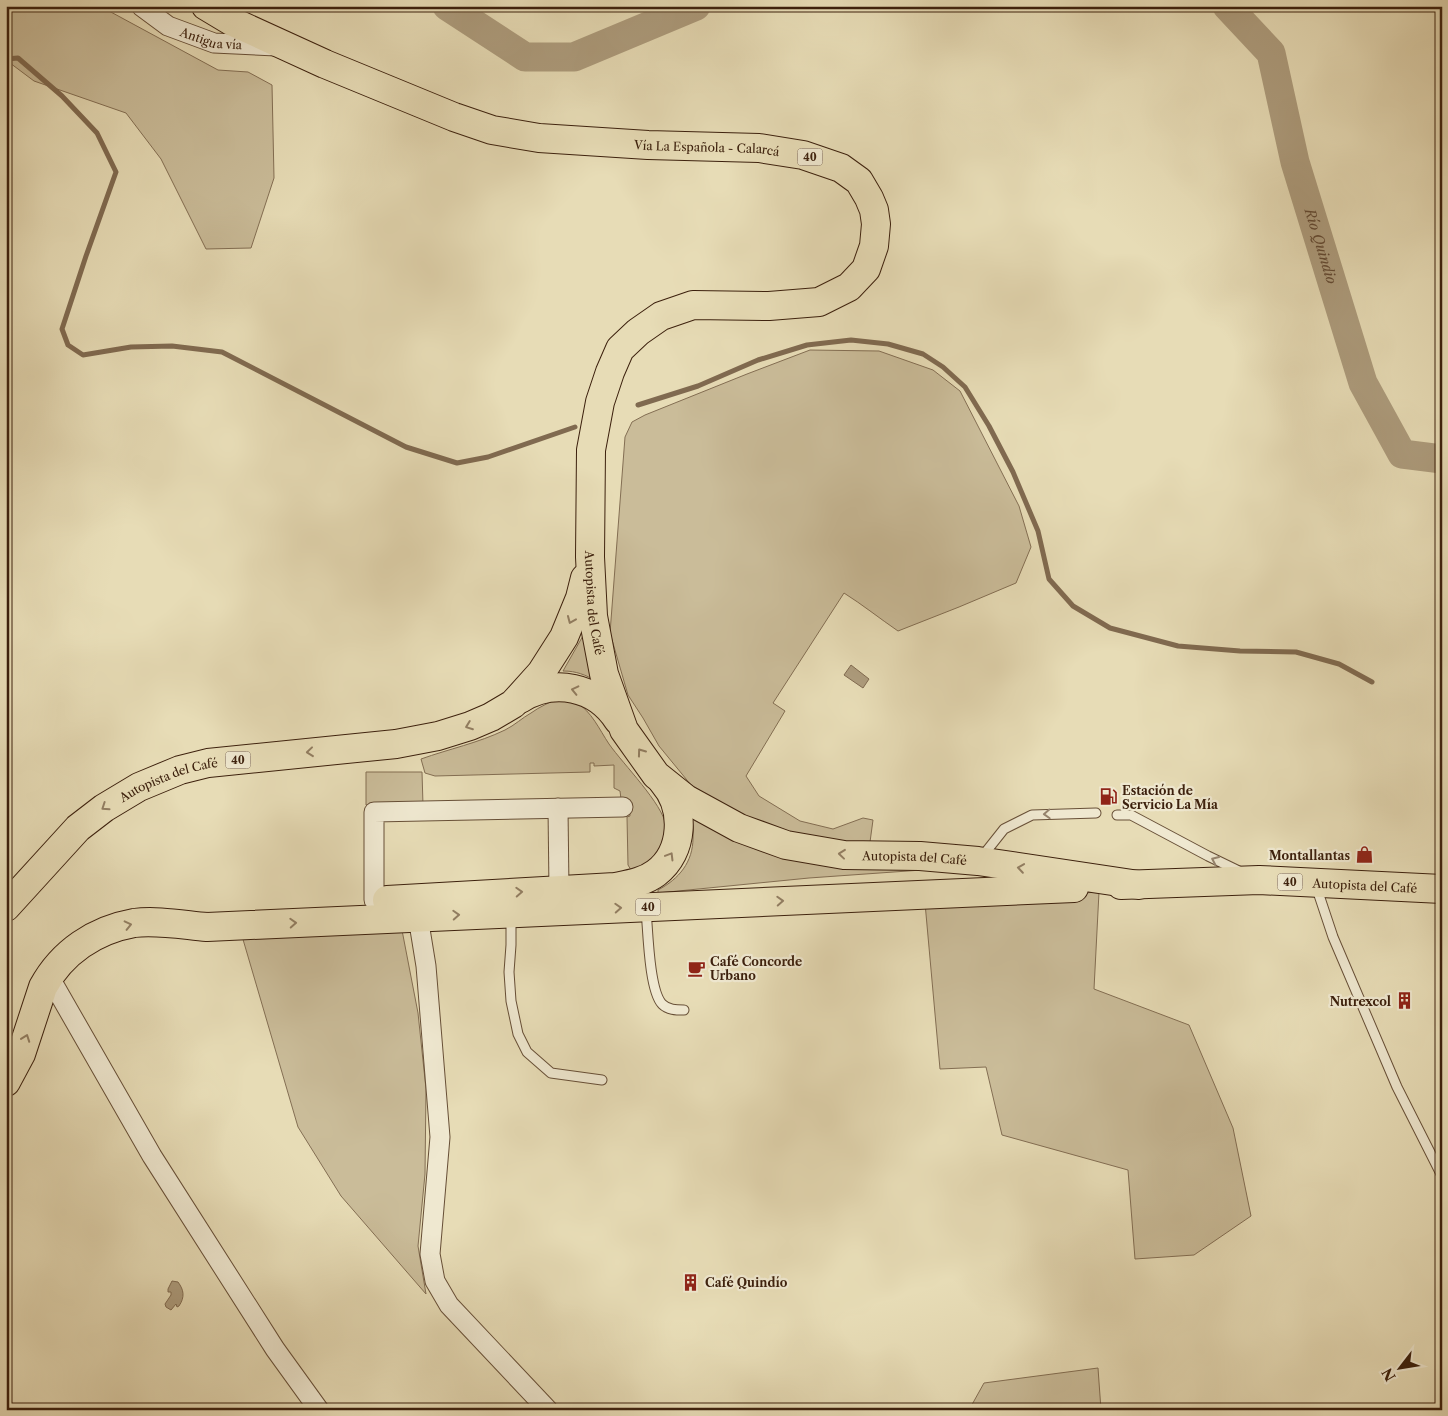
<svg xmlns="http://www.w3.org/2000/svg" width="1448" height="1416" font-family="'Libre Caslon Text',serif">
<rect width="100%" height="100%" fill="#e7dcb6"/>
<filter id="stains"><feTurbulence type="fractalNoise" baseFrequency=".004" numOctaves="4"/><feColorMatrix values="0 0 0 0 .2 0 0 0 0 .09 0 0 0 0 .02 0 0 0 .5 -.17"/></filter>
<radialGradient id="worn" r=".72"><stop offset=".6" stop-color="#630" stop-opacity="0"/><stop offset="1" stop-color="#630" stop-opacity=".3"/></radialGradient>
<g fill="#cabc99" stroke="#836e53">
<path d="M6,6H104L109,11L218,70L248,72L272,85L274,178L251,248L206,249L161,159L126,113L34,81L6,60Z"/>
<path d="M810,350L879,351L933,370L960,391L1019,506L1031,547L1016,583L959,607L898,631C879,618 863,605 844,593L773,703L785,711L746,776L759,796L800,821L833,829L863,818L873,820L870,842L833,843L789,835L732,811L691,785L659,746L643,718L628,695L610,633L625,437L632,422L645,415L747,374Z"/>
<path d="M584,634L597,681C585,675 577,671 563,671Z"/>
<path d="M558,698C564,699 572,698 576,702C592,712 599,729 609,744C623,764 663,804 666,826C666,830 665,834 664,837C661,856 648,864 634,875L628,865L627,817L630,816L627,800L621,799L620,791L614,788V765L594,766V763H590V772L435,776L425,773L421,759C449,749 478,743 505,730C515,725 522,718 531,713C539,707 549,703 558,698Z"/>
<path d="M366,772H422L423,805H366Z"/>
<path d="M687,811L936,869L809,878L658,893V890C679,879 693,862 693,838C693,834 694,830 693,826C691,821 689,816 687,811Z"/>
<path d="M1099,892L1094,989L1189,1025L1233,1128L1251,1216L1194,1255L1135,1259L1128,1170L1002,1135L986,1067L940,1069L925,903Z"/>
<path d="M401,925L418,1013L426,1089L425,1174L418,1246L426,1294L341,1196L298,1127L242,936Z"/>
<path d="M1098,1368L1101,1410H969L984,1383Z"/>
</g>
<g fill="#ad9c7d" stroke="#806a50">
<path d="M851,665L869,679L863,688L844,675Z"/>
<path d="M172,1281L178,1282C184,1290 185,1297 179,1306L177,1307L176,1304L171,1310L166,1307L165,1304L171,1295V1292H168V1289Z"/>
</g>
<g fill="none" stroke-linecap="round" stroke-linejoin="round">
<g stroke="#806a50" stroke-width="5">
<path d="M6,59L18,58L62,96L97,133L116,172L86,256L62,329L68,345L83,355L131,347L172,346L222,352L406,447L457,463L488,457L575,427"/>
<path d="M638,405L698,386L758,360L807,345L851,340L888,344L923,354L943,367L965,387L989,426L1013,472L1038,531L1049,579L1073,606L1110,628L1178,646L1240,651L1296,652L1339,664L1372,682"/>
</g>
<g stroke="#ad9c7d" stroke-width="29">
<path d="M447,6L525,57H574L696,6"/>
<path id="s1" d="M1227,6L1271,53L1295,162L1363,383L1402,454L1442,459"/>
</g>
<defs>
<g id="lane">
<path d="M1117,815H1131L1208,856L1241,872"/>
<path d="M981,858L1004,829L1032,815L1096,813"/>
<path d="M1316,886L1333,937L1397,1087L1442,1176"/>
<path d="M646,910C648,930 649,990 662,1004C668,1010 676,1010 684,1010"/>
<path d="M511,917V945L509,972L511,1001L518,1034L527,1052L551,1073L602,1080"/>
</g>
<g id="street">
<path id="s2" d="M141,6L168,26L214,43L276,46"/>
<path d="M558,808L559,890"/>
<path d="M374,900V812L623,807"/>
<path d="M418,917L426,966L440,1137L430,1254L435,1281L449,1305L548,1410"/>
<path d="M48,978L54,985L152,1156L275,1349L319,1410"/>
</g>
<g id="highway">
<path id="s3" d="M206,6L231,21L325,64L454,117L492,130L539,138L648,145L759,148L803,155L841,168L859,181L869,198L874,210L876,224L874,246L866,269L849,287L819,302L769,306L693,305L661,316L638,332L620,349L610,372L600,402L591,450L590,557L593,616L604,674L624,730L656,775L686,799L739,828L786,845L844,855L920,856L978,861L1139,885"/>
<path d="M520,699C554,678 596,686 618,720"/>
<path id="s4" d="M1121,885L1259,880L1442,889"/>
<path d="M387,900L615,887C630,884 644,882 656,873C684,852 686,808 663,782"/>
<path id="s5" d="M6,907L78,828L104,808L139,787L180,770L208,763L396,744L438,736L470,726L491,717L513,704L541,673L564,637L580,598L585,578"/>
<path d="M6,1082L21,1054L43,987C62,952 95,930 134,923C157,920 184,925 207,927L1074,888"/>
</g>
</defs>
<use href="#lane" stroke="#674f37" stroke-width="11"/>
<use href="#street" stroke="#674f37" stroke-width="21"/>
<use href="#highway" stroke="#3c200d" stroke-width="30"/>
<use href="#lane" stroke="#efe8d0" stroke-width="9"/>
<use href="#street" stroke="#efe8d0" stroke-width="19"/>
<use href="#highway" stroke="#e7dcb6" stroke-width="28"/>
</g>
<defs><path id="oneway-chevron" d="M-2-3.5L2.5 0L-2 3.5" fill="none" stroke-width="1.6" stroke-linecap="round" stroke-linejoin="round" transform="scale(1.25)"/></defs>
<g stroke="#927e62">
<use href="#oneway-chevron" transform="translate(571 620) rotate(113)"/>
<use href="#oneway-chevron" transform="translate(575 690) rotate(-167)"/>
<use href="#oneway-chevron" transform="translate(469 726) rotate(159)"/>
<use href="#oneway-chevron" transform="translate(310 752) rotate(174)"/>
<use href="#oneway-chevron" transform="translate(641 752) rotate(-126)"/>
<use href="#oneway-chevron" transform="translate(105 807) rotate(146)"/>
<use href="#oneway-chevron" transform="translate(842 854) rotate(-174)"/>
<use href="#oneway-chevron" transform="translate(670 856) rotate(-59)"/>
<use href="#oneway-chevron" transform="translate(1021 868) rotate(-172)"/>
<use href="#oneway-chevron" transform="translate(519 892) rotate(-3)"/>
<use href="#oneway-chevron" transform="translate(780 901) rotate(-3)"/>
<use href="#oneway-chevron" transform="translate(618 908) rotate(-3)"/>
<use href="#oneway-chevron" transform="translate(456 915) rotate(-3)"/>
<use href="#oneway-chevron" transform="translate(293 923) rotate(-3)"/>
<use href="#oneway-chevron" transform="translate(128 925) rotate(-13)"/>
<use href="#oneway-chevron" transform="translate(26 1038) rotate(-70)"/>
</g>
<g stroke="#96846e">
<use href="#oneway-chevron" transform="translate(1047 814) rotate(177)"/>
<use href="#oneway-chevron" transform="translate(1215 860) rotate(-155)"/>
</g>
<defs>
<symbol id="fuel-bare" viewBox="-9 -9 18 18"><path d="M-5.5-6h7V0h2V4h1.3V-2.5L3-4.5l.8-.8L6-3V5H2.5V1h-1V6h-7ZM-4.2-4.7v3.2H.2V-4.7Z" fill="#8f2418" stroke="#efe8d0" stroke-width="2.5" paint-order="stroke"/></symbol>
<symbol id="shop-bare" viewBox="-9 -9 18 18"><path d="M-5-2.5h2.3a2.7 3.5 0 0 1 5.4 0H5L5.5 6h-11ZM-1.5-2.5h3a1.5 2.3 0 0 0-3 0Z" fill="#8f2418" stroke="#efe8d0" stroke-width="2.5" paint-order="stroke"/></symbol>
<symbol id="cafe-bare" viewBox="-9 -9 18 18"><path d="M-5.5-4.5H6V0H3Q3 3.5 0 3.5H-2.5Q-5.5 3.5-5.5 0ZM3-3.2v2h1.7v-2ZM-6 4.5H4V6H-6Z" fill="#8f2418" stroke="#efe8d0" stroke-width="2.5" paint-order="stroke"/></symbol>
<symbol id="building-bare" viewBox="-9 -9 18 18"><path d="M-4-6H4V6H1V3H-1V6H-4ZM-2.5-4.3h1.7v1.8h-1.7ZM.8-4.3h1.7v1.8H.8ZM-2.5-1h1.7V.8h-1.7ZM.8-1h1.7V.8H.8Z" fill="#8f2418" stroke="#efe8d0" stroke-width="2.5" paint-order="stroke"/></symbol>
</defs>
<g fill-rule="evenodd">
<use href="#fuel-bare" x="1096" y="784" width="25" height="25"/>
<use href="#shop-bare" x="1352" y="842" width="25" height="25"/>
<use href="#cafe-bare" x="684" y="956" width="25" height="25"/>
<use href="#building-bare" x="1392" y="988" width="25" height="25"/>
<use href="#building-bare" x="678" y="1270" width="25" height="25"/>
</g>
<g text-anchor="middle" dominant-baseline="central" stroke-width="4.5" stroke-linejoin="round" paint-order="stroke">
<g fill="#efe8d0" stroke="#725c48" stroke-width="1">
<rect x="797.5" y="148.5" width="25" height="17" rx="4"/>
<rect x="225.5" y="751.5" width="25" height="17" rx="4"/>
<rect x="1277.5" y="873.5" width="25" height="17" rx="4"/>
<rect x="635.5" y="898.5" width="25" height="17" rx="4"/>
</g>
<g font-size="11" font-weight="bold" fill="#3c200d">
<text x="810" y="157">40</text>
<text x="238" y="760">40</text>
<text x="1290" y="882">40</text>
<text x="648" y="907">40</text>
</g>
<g font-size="12" fill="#3c200d" stroke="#efe8d0">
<text stroke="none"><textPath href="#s2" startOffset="79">Antigua vía</textPath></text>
<text stroke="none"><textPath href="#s3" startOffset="528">Vía La Española - Calarcá</textPath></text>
<text stroke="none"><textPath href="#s3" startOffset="1310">Autopista del Café</textPath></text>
<text stroke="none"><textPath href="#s5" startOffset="211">Autopista del Café</textPath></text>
<text stroke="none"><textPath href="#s3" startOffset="1775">Autopista del Café</textPath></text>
<text stroke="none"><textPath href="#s4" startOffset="244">Autopista del Café</textPath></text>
</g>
<g font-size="12" font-weight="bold" fill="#3c200d" stroke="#efe8d0" text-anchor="start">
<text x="1122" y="790">Estación de<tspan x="1122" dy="14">Servicio La Mía</tspan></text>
<text x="1350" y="855" text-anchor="end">Montallantas</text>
<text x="710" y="961">Café Concorde<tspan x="710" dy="14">Urbano</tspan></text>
<text x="1391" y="1001" text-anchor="end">Nutrexcol</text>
<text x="705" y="1282">Café Quindío</text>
</g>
<g font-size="14" font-style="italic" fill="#644b34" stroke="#efe8d0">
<text stroke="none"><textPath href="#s1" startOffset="264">Río Quindio</textPath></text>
</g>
</g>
<rect width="1448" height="1416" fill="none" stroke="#e7dcb6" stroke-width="25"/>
<rect x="8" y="8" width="1433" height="1401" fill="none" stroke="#3c200d" stroke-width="2.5"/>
<rect x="12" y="12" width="1423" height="1391" fill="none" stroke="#3c200d"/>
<g transform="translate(1400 1368) rotate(239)" stroke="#efe8d0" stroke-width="4" paint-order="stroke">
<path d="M0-4L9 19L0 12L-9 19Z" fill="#3c200d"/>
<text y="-8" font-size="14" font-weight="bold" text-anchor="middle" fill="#3c200d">N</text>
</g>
<rect width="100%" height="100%" filter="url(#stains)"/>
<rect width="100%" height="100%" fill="url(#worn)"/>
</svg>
